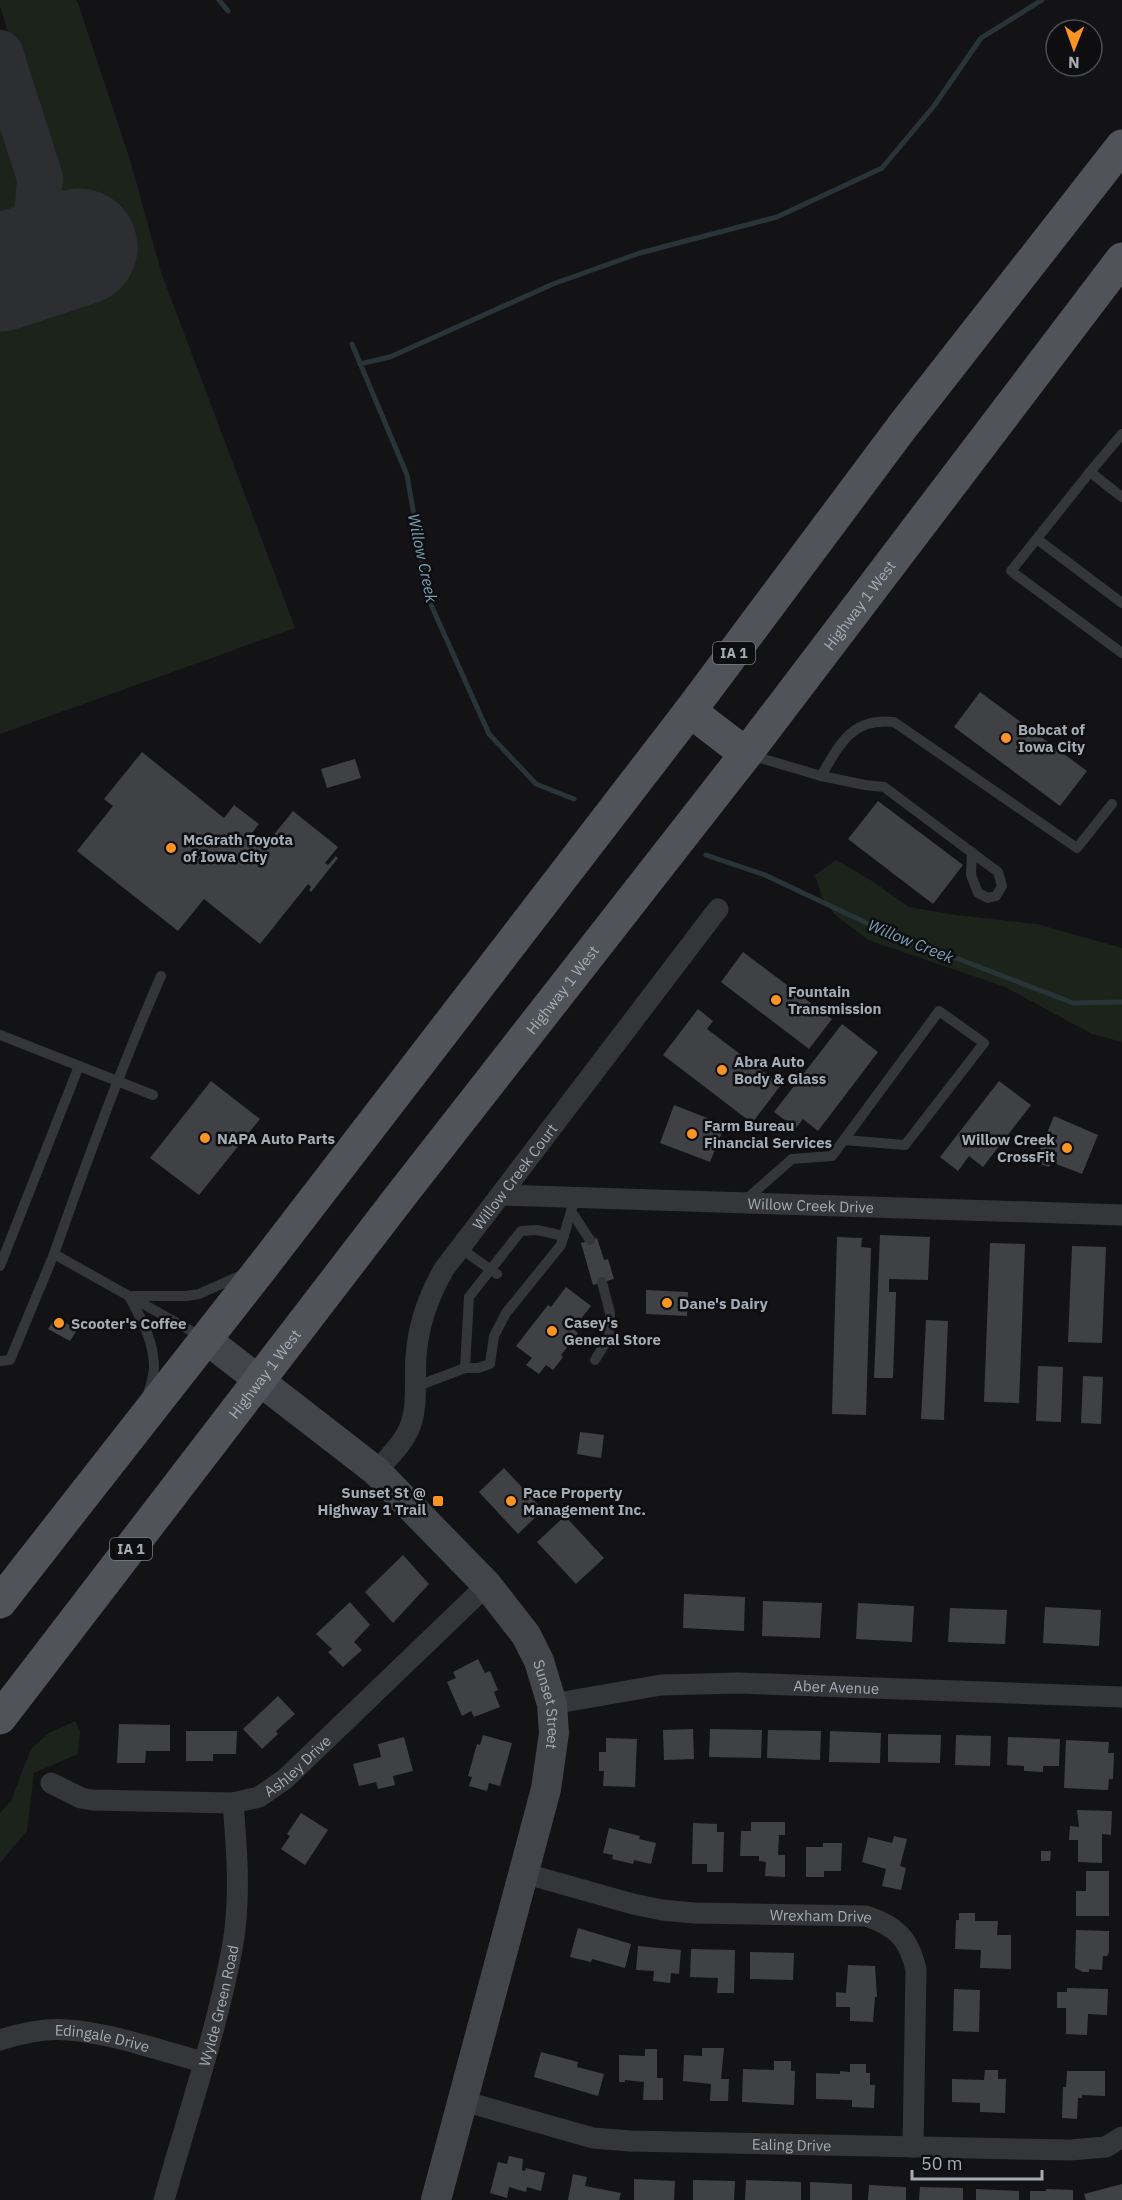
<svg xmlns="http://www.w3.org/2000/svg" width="1122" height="2200" font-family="'IBM Plex Sans',sans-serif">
<rect width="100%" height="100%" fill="#131315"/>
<g fill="#1b231b">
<path d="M0,0H76L78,3L131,163L161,272L295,628L0,734V314L91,284L0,7Z"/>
<path d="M0,97L21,161L20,162C29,190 22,209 0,227Z"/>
<path d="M836,860L872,881L909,907L956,915L1037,924L1122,948V1042L1092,1034L1005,987L868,940L834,914L822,897L815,875Z"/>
<path d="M75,1721L80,1731L78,1754L34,1773L27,1831L0,1863V1813L11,1801L31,1749L49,1733Z"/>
</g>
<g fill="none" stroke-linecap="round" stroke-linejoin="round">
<g stroke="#293439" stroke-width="5">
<path d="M219,0L228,11"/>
<path d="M352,344L407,475L428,598L489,734L536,784L574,799"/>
<path d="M360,364L390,357L553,284L640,253L777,217L882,168L934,106L981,38L1042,0"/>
<path d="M706,855L765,875L873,926L1073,1003L1122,1002"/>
</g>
<path stroke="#2d2e32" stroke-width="46" d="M0,53L40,178L38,206L20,266"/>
<path stroke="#2d2e32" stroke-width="117" d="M0,273L79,247"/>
</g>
<g fill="#3f4145">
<path d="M980,692L1087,771L1060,806L954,727Z"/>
<path d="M142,752L224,818L234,805L259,824L249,837L263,848L293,811L338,847L325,863L328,865L336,856L338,858L311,892L309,890L311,887L308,884L260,944L204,899L178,931L77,851L113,806L104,799Z"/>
<path d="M355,759L361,778L327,788L321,769Z"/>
<path d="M878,801L963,865L933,904L848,839Z"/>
<path d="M743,952L832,1019L809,1049L721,982Z"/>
<path d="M698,1009L713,1021L707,1029L781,1085L752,1123L663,1055Z"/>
<path d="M842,1024L878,1052L818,1131L803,1119L796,1128L774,1112Z"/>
<path d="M211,1081L260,1119L199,1195L150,1158Z"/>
<path d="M999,1081L1031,1105L983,1167L969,1156L958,1171L940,1157Z"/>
<path d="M674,1105L725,1125L710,1162L660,1143Z"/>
<path d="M1054,1116L1098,1135L1082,1174L1051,1162L1049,1167L1035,1162Z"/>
<path d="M880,1235L930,1237L928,1280L889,1279V1292H896L893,1378H874Z"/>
<path d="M837,1237L862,1238L861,1247L871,1248L866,1415L832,1414Z"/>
<path d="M597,1238L604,1260L608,1259L614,1279L593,1285L581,1243Z"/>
<path d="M990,1243L1025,1244L1019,1403L984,1402Z"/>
<path d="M1072,1246L1106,1247L1102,1343L1068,1342Z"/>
<path d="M566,1287L591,1306L573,1329L578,1333L561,1355L563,1357L553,1370L546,1365L539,1374L526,1365L532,1358L516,1346L548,1305L551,1307Z"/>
<path d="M646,1290L688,1292L687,1316L646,1314Z"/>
<path d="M56,1317L77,1330L70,1341L48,1329Z"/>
<path d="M926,1320L948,1321L944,1420L921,1419Z"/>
<path d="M1038,1366L1063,1367L1061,1422L1036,1421Z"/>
<path d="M1083,1376L1103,1377L1101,1424L1081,1423Z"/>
<path d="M580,1432L604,1435L601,1458L577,1454Z"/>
<path d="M504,1468L543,1510L518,1534L479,1492Z"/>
<path d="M565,1516L604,1558L576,1584L537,1542Z"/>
<path d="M403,1555L429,1584L393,1623L365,1592Z"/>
<path d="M684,1594L745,1597L744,1631L683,1628Z"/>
<path d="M763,1601L822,1603L820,1638L762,1636Z"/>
<path d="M350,1602L370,1625L354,1642L362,1650L343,1667L328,1652L332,1649L316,1634Z"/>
<path d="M858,1603L914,1606L912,1642L856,1639Z"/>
<path d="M1045,1607L1101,1610L1099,1646L1043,1643Z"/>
<path d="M950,1608L1007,1610L1005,1644L948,1642Z"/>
<path d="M478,1659L485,1673L490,1671L498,1690L494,1692L500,1707L474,1717L471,1711L462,1716L447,1682L456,1678L453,1672Z"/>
<path d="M278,1696L295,1714L276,1731L278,1734L262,1749L243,1729Z"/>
<path d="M119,1724L170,1725V1751H146L145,1763H117Z"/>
<path d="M693,1729L694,1759L664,1760L663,1730Z"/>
<path d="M710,1729L762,1730L761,1758L709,1757Z"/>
<path d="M768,1730L821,1731L820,1760L767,1758Z"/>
<path d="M186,1731H237L236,1754H213V1761H186Z"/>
<path d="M830,1731L881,1733L880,1763L829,1762Z"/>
<path d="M888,1734L941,1735L940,1763L888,1762Z"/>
<path d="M483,1735L512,1743L500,1786L489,1783L487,1791L469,1786L472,1777L468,1776L477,1744L480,1745Z"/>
<path d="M956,1735L991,1736L990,1766L955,1765Z"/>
<path d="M404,1737L413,1771L393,1776L395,1785L378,1789L376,1782L359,1786L353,1764L381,1757L378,1744Z"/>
<path d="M1008,1737L1060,1739L1059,1766H1043V1772L1024,1771V1766L1007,1765Z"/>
<path d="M606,1738L637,1739L635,1787L603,1786L604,1771H599V1752H606Z"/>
<path d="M1066,1740L1109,1742L1108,1753H1114L1113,1779H1109L1108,1790L1064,1788Z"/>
<path d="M1077,1810L1112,1811L1111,1835L1102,1834V1863L1078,1862V1840H1069L1070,1826L1079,1827Z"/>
<path d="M301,1813L328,1830L305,1865L281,1849L290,1836L287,1834Z"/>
<path d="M751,1822H785V1835H779L778,1855H785V1877L765,1876L766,1862L759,1861V1856H740L741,1831H751Z"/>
<path d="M693,1823L717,1824V1832H724L723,1872H707V1864H692Z"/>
<path d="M609,1828L640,1836L639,1839L656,1843L651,1864L634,1860L633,1864L612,1859L613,1855L603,1853Z"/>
<path d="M894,1836L907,1839L900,1866L906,1868L901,1890L882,1886L886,1869L862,1862L868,1837L892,1843Z"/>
<path d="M823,1843H842L841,1871H824V1877H806V1847H823Z"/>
<path d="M1041,1851H1051L1050,1861H1041Z"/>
<path d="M1086,1871H1109V1916H1076V1891H1086Z"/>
<path d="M959,1913H975V1921H998L997,1935H1011V1969L980,1968L981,1950L955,1949L956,1920H959Z"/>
<path d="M578,1928L631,1944L625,1968L592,1959L591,1962L570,1957Z"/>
<path d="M1076,1930L1109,1931V1952L1107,1956H1103L1102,1970L1089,1969V1972H1083L1075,1968Z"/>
<path d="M638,1946L681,1950L679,1974L671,1973L670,1983L653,1981L654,1971L636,1970Z"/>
<path d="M691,1949L735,1950L734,1993H717L718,1978L690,1977Z"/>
<path d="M750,1952L794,1953L793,1980L750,1979Z"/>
<path d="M848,1965L875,1966L877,1997H875L873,2022L850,2021V2007H836V1992L846,1993Z"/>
<path d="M1067,1988L1108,1989L1107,2015L1088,2014L1087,2035L1066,2034V2008H1057V1992H1067Z"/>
<path d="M954,1989L980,1990L979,2032L953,2031Z"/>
<path d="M702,2048H724L721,2079H729L728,2101H710L711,2084L683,2081L684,2055L702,2056Z"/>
<path d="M645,2049H657V2078H663V2100H643L644,2082L625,2080V2082H619V2055L645,2056Z"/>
<path d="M541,2052L578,2062L577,2067L604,2074L598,2096L534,2077Z"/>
<path d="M774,2061H791V2071H795L794,2105L742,2102L743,2069L774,2070Z"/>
<path d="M850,2064H866V2073H870V2085H875L874,2108L852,2107V2100L816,2099V2073L840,2074V2071L850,2072Z"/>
<path d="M985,2070H998V2079H1006L1005,2113L980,2112V2103L952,2102V2079L984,2080Z"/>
<path d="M1067,2071H1105V2096L1082,2095V2098H1078L1077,2119L1062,2118L1063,2087H1066Z"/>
<path d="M509,2156L523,2159L522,2170L525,2171L526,2168L545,2173L541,2191L527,2187L526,2192L509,2187L507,2198L490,2193L498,2162L507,2164Z"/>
<path d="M573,2174L587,2177L585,2186L621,2193L619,2200H568Z"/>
<path d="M634,2179L675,2181L674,2200H634Z"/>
<path d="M693,2180L735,2181L734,2200H693Z"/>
<path d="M746,2180L801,2182V2200H745Z"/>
<path d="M810,2182L852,2184V2200H810Z"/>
<path d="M1122,2184V2200H1086L1084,2194Z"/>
<path d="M869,2185L906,2187V2200H868Z"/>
<path d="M920,2187L963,2188V2200H919Z"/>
<path d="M976,2189L1019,2191V2200H976Z"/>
<path d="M1046,2189L1073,2190V2200H1030V2191H1046Z"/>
</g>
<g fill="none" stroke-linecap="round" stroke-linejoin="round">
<g stroke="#34363a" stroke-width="10">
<path d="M1122,434L1090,472L1122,497"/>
<path d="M1090,472L1011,571L1122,653"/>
<path d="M1037,539L1122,603"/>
<path d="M750,755L821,776L865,785L884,787L998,872L1002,886L996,896L988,898L978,893L971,875L972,852"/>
<path d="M821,776C840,744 852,717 894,722L1077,848L1112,804"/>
<path d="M161,976C121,1067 87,1160 54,1254L202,1337"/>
<path d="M0,1035L153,1095"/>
<path d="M742,1203L792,1159L832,1156L939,1011L984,1043L905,1145L844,1140"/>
<path d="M571,1211L590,1240"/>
<path d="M460,1248L497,1274"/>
<path d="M0,1266L79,1066"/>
<path d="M129,1296C141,1318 154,1341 154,1367C154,1376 150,1386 148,1395"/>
<path d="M133,1296H186L199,1294L244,1274"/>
<path d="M595,1360L609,1337L610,1313L602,1282"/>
<path d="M0,1361L10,1360L54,1254"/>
<path d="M465,1368L469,1297L521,1231L537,1230L564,1236"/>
<path d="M415,1387L465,1368H478L490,1364L494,1336L506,1313L561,1245L575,1198"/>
</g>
<g stroke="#34363a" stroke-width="21">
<path id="s1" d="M501,1195L1122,1215"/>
<path id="s2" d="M376,1471C387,1459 401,1446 408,1431C419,1409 414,1380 416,1357C418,1325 428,1297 444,1269L718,909"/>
<path id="s3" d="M552,1704L661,1685L738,1683L1122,1697"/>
<path id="s4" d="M51,1783L81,1798L92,1800L233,1803L259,1797L285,1779L487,1585"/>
<path id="s5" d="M523,1873L633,1904L662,1910L694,1913L866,1916C896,1926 909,1938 916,1970L913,2147"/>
<path id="s6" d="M0,2040C22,2033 45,2028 68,2030C111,2033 161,2051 203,2062"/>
<path id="s7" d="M463,2101L593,2138L630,2141L1070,2150L1106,2147L1122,2137"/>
<path id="s8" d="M164,2200C187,2117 216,2034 232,1949C241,1901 237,1851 233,1803"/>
</g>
<path stroke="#42454a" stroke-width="30" id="s9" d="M207,1340L376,1471L487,1585L526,1635L539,1661L552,1704L554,1733L546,1789L436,2200"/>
<g stroke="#505359" stroke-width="33">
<path d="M690,711L746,754"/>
<path d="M0,1602L263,1266L690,711L902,427L1122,146"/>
<path id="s10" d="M0,1718L399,1198L746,754L1122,259"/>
</g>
</g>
<g fill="#fc9423" stroke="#0e0e10" stroke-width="2">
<circle cx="1006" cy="738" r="6"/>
<circle cx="171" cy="848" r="6"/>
<circle cx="776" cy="1000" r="6"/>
<circle cx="722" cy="1070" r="6"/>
<circle cx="692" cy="1134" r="6"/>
<circle cx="205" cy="1138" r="6"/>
<circle cx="1067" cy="1148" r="6"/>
<circle cx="667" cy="1303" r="6"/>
<circle cx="59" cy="1323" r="6"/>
<circle cx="552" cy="1331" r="6"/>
<rect x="432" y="1495" width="12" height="12" rx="3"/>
<circle cx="511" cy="1501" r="6"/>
</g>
<g text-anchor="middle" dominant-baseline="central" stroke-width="5" stroke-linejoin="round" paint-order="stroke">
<g fill="#0e0e10" stroke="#777d84" stroke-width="1.5">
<rect x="713" y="642" width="42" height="22" rx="4.5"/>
<rect x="110" y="1538" width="42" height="22" rx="4.5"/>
</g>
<g font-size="14" font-weight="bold" fill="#a4acb6">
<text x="734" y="653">IA 1</text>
<text x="131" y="1549">IA 1</text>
</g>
<g font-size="15" fill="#a4acb6" stroke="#0e0e10">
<text stroke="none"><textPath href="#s10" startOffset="1406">Highway 1 West</textPath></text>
<text stroke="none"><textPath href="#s10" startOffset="920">Highway 1 West</textPath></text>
<text stroke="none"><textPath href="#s2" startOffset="336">Willow Creek Court</textPath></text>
<text stroke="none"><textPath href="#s1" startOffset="310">Willow Creek Drive</textPath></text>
<text stroke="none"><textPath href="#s10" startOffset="434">Highway 1 West</textPath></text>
<text stroke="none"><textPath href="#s3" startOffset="286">Aber Avenue</textPath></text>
<text stroke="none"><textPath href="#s9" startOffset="510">Sunset Street</textPath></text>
<text stroke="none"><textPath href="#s4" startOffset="262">Ashley Drive</textPath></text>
<text stroke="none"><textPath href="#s5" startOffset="303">Wrexham Drive</textPath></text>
<text stroke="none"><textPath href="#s8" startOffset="202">Wylde Green Road</textPath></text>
<text stroke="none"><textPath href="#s6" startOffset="104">Edingale Drive</textPath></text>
<text stroke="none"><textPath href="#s7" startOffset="334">Ealing Drive</textPath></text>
</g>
<g font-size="15" font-weight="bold" fill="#a4acb6" stroke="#0e0e10" text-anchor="start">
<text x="1018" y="729">Bobcat of<tspan x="1018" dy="17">Iowa City</tspan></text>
<text x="183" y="839">McGrath Toyota<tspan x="183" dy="17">of Iowa City</tspan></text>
<text x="788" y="991">Fountain<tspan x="788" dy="17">Transmission</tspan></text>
<text x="734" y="1061">Abra Auto<tspan x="734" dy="17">Body &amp; Glass</tspan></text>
<text x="704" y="1125">Farm Bureau<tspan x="704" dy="17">Financial Services</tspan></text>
<text x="217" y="1138">NAPA Auto Parts</text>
<text x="1055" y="1139" text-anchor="end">Willow Creek<tspan x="1055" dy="17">CrossFit</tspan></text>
<text x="679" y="1303">Dane's Dairy</text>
<text x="564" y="1322">Casey's<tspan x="564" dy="17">General Store</tspan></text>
<text x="71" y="1323">Scooter's Coffee</text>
<text x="426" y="1492" text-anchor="end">Sunset St @<tspan x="426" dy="17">Highway 1 Trail</tspan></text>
<text x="523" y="1492">Pace Property<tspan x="523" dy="17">Management Inc.</tspan></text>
</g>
<g font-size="16" font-style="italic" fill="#78a0b4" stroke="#0e0e10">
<text transform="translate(423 558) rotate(78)">Willow Creek</text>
<text transform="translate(911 941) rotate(22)">Willow Creek</text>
</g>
</g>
<g transform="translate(1074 48) rotate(181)"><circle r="28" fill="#0e0e10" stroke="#4a4d52" stroke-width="1.5"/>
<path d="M0-4.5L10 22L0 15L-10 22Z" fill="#fc9423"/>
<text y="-9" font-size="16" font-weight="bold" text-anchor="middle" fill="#a4acb6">N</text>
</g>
<path d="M912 2170v9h130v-9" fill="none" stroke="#a4acb6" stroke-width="3"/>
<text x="921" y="2170" font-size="18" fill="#a4acb6" stroke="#0e0e10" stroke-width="4.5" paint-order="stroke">50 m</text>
</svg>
